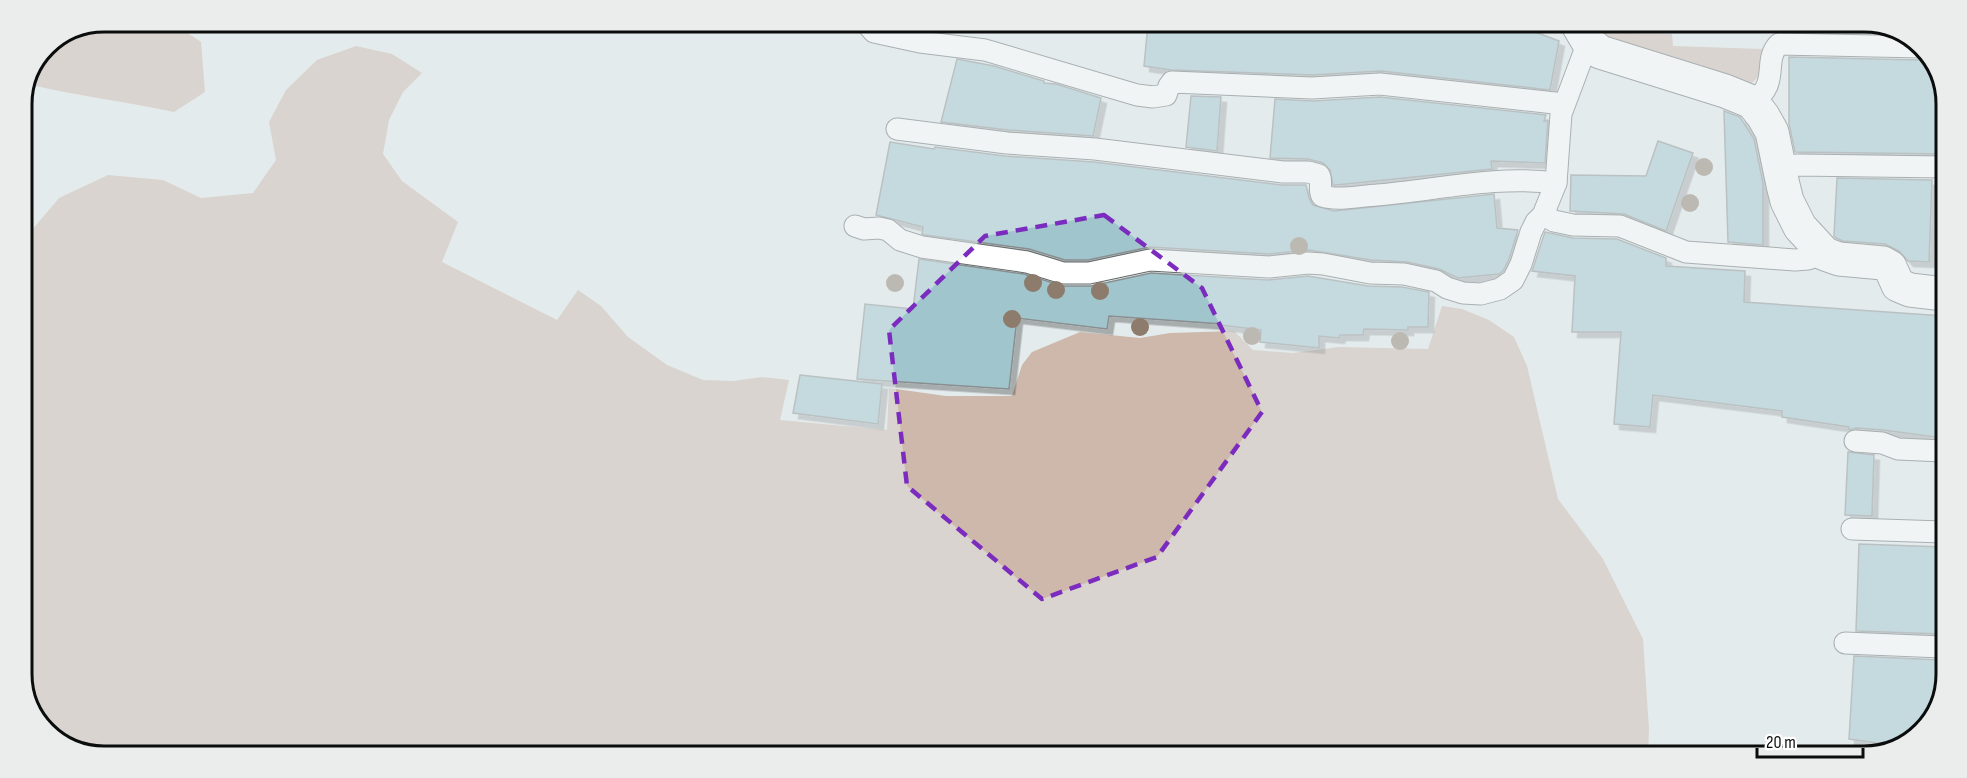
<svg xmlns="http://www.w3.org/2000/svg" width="1967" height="778" font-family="'Sofia Sans Condensed',sans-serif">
<defs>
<filter id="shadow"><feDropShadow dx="5.5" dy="5.5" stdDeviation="0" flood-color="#0004"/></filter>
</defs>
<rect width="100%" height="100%" fill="#e4ebec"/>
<g fill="#cdb8ab">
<path d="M103,21H170L201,42L205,92L174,112C125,101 76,96 28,84L45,45Z"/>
<path d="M1589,25H1610L1611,33L1672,34L1673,46L1762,49C1761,66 1764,78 1747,85L1677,58L1610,43Z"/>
<path d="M356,46L392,54L422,73L403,92L389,120L383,154L402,181L458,222L442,262L557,320L578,290L601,306L628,337L667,365L703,380L733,381L762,377L789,380L780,420L887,430L889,388L946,396H1012L1022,365L1032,352L1080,332L1140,338L1170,333L1234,331L1253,350L1293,353L1339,347L1428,349L1442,306L1462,309L1489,320L1514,337L1527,366L1558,499L1603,559L1643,639L1649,729L1648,756L76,753L38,725L21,681V243L59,198L108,175L163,180L201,198L253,193L276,160L269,122L286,90L317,60Z"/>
</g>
<g fill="#a0c5cc" stroke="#898f90" stroke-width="1.5" filter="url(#shadow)">
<path d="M1148,24H1499L1522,27L1559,41L1550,90L1381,71L1312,75L1171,70L1144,66Z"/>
<path d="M1788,25H1891L1902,34L1788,31Z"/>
<path d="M1930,56L1946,97L1945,154L1795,152L1789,124V57L1921,60Z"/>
<path d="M957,59L994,66L1044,81V83L1056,84L1101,98L1093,136L1008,130L941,122Z"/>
<path d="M1191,96L1221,97L1217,151L1186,147Z"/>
<path d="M1380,97L1546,115L1544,121H1548L1545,163L1491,161L1492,169L1336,185H1333L1330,170L1323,163L1308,159L1270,158L1275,99L1313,101Z"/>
<path d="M1724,111L1740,117L1754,139L1763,183V245L1728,242Z"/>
<path d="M1658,141L1693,153L1666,231L1624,214L1570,211L1571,175L1646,176Z"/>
<path d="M890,142L934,149L935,147L1005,156L1094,162L1282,185H1306L1309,198L1313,205L1334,211L1494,194L1497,228L1518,230L1509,259L1503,271L1499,274L1458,278L1439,269L1407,262L1371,260L1309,250L1269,254L1150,247L1088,260H1065L1029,249L925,235L922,234L923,227L876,215Z"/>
<path d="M1837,178L1932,180L1929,262L1908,261L1899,251L1885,244L1843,241L1836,238L1834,236Z"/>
<path d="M1545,232L1573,238L1617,239L1666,258V266L1745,271L1744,302L1944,316L1943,438L1883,430L1856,428L1849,430V427L1782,417V411L1653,395L1650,427L1614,424L1621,332H1572L1575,276L1532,271Z"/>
<path d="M919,259L1024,274L1063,286H1091L1151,273L1268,280L1308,276L1368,286L1402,287L1429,292L1428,327H1408V330L1364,329L1363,335H1340L1339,338L1319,336V348L1260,342L1261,330L1220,325L1221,324L1109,316L1107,329L1017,318L1009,389L857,379L865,304L913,309Z"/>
<path d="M800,375L882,384L878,424L793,413Z"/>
<path d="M1848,452L1874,455L1872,516L1845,515Z"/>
<path d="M1859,544L1943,547L1942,634L1856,631Z"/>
<path d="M1854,656L1942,660V702L1910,743L1899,746L1849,739Z"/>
</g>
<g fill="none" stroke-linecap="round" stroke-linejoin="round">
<defs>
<g id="service">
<path d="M866,23L874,32L920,42L985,50L1137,95L1153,97L1166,95L1169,86L1172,82L1312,88L1380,84L1564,104"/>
<path d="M1752,102C1781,84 1762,61 1779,44L1921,47"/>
<path d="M897,129L1007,143L1095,149L1283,172H1308L1319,175C1323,182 1318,189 1322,196C1338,201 1360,196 1377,195C1437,190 1496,175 1556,183"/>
<path d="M1780,169L1797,165L1945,167"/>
<path d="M1543,215L1554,221L1573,225L1620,226L1686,252L1795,260L1808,259L1825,254"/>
<path d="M855,226L864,229L879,228L888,230L900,240L922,247L1027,262L1063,273H1089L1150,260L1269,267L1308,263L1323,264L1370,273L1404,274L1436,281L1447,288L1463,293L1481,294L1500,289L1513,280L1521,264L1531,232L1536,222L1543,215L1556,183L1561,114L1588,42"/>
<path d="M1855,441L1882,443L1898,449L1943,451"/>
<path d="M1852,529L1943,532"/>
<path d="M1845,643L1942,647"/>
</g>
<path id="minor" d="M1578,25L1588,42L1600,52L1725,91L1752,102L1763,116L1772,132L1783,185L1787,201L1800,227L1825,254L1839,259L1883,263L1890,267L1898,285L1910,290L1944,294"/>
</defs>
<use href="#service" stroke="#63696a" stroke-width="23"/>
<use href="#minor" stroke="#63696a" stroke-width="35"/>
<use href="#service" stroke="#fff" stroke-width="21"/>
<use href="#minor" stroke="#fff" stroke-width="33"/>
</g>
<g fill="#8d7b6b">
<circle cx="1704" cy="167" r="9"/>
<circle cx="1690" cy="203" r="9"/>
<circle cx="1299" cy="246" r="9"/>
<circle cx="895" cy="283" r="9"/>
<circle cx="1033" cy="283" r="9"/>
<circle cx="1056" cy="290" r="9"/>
<circle cx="1100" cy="291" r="9"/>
<circle cx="1012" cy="319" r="9"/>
<circle cx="1140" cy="327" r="9"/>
<circle cx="1252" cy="336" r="9"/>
<circle cx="1400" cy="341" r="9"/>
</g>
<path d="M0 0H1967V778H0ZM1104,215L1202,288L1262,412L1157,557L1042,599L907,486L889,330L985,236Z" fill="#e4ebec" fill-opacity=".55" fill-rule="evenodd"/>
<path fill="none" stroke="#7b2cbf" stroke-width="4.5" stroke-dasharray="12 8" stroke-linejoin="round" d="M1104,215L1202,288L1262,412L1157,557L1042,599L907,486L889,330L985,236Z"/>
<path d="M0 0H1967V778H0ZM104 32H1864A72 72 0 0 1 1936 104V674A72 72 0 0 1 1864 746H104A72 72 0 0 1 32 674V104A72 72 0 0 1 104 32Z" fill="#ebecec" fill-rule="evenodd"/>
<path fill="none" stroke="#0b0d0d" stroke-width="3" d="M104 32H1864A72 72 0 0 1 1936 104V674A72 72 0 0 1 1864 746H104A72 72 0 0 1 32 674V104A72 72 0 0 1 104 32Z"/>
<path d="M1757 748v9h106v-9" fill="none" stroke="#0b0d0d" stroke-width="3"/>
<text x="1766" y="748" font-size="18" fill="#0b0d0d" stroke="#ffffff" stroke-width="4.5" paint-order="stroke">20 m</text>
</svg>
